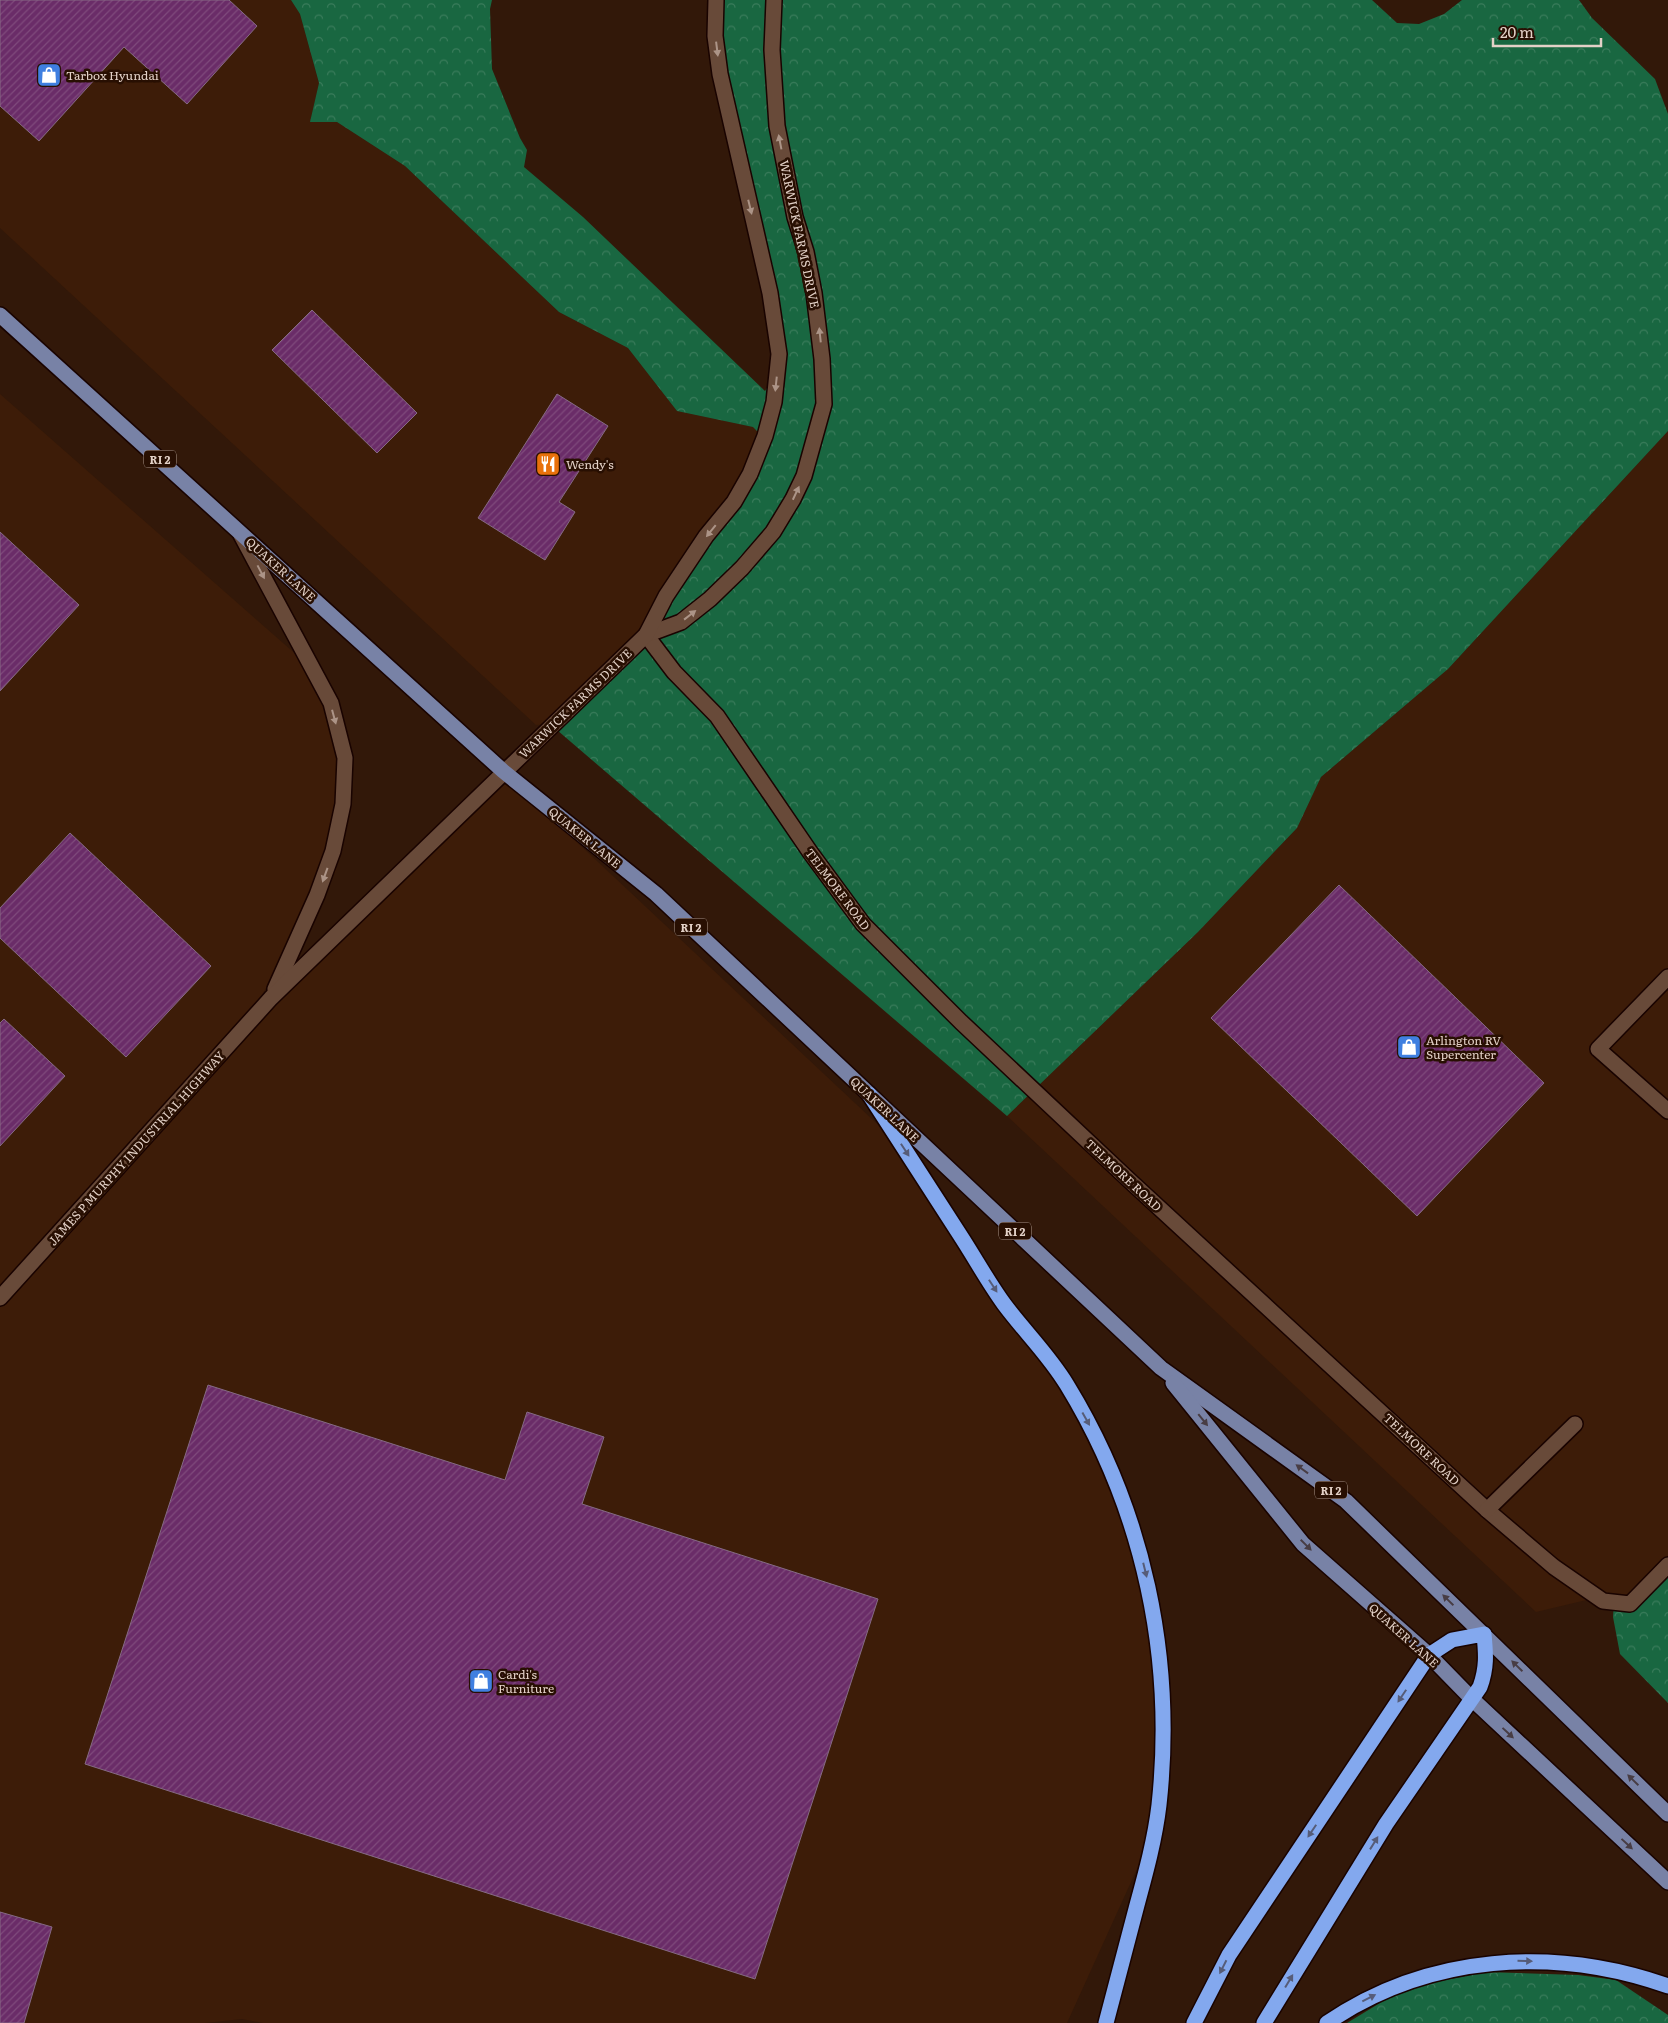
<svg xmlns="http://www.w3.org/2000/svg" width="1668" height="2023" font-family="Literata,serif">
<defs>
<pattern id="forest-crowns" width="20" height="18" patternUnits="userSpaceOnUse" patternTransform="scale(1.25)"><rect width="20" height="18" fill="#196741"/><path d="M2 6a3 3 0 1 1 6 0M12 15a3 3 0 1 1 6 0" fill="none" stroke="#3a7c5b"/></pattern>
<pattern id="building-hatch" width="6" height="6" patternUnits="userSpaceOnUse" patternTransform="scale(1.25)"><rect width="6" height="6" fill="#6a2c68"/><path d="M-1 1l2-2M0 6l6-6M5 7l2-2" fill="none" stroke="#7f4a7c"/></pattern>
</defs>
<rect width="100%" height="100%" fill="#321809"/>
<g fill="#3d1c08">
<path d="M0,0H291L300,14L319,84L310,122H337L405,166L559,312L628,348L677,411L754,427L758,432V441L737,493L647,625L550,724L536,725L0,228Z"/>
<path d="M0,394L316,672L330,699L347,817L336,871L251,1013L501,771L921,1165L1045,1356L1123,1510L1161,1677L1148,1858L1140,1864L1136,1871L1067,2023H263L242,2019L205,2023H0Z"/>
<path d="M1668,431V1563L1620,1603L1595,1598L1536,1612L1007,1116L1198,932L1297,828L1321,777L1448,669Z"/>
</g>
<g fill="url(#forest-crowns)">
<path d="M291,0H492L490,9L492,69L520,138L527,150L524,167L583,217L765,391L774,377V346L713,0H1372L1397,23L1419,24L1444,14L1462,0H1579L1592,18L1655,79L1668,114V431L1448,669L1321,777L1297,828L1198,932L1007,1116L550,724L650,628L737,493L758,441V432L753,427L677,411L628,348L559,312L405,166L337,122H310L319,83L300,14Z"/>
<path d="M1668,1563V1703L1620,1654L1613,1617L1614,1603H1620Z"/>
<path d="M1484,1972L1578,1975L1616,1980L1668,2015V2023H1347L1403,1989Z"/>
</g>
<g fill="url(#building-hatch)" stroke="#856b84">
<path d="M0,0H229L257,26L187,104L124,47L39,141L0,106Z"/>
<path d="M312,310L417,413L377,453L272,350Z"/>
<path d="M557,394L608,426L559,502L575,512L545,560L478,518Z"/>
<path d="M0,532L79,605L0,691Z"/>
<path d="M70,833L211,966L126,1057L0,938V908Z"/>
<path d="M1339,885L1544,1083L1417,1216L1211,1018Z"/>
<path d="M4,1019L65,1076L0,1146V1023Z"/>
<path d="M208,1385L505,1480L527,1412L604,1437L582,1504L878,1599L755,1979L85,1764Z"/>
<path d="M0,1912L52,1927L24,2023H0Z"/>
</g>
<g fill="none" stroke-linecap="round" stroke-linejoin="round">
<defs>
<g id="minor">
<path d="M241,535L331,703L345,758L343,804L333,851L317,895L275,989"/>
<path d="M646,635L674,672L717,716L810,852L863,924L961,1022L1129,1180L1487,1510L1554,1567L1603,1601L1630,1604L1668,1565"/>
<path d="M646,635L681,622L710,599L742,568L773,532L793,499L804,476L824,404L822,359L814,293L806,252L795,217L777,126L772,50L774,0"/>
<path d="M1668,977L1598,1049L1668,1111"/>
<path d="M0,1298L271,998L646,635L666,596L706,536L734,502L750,474L765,436L774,402L779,354L770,293L720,74L715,36L716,0"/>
<path d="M1487,1510L1575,1424"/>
</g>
<g id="major">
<path d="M0,315L503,771L656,894L1161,1368L1346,1501L1668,1814"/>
<path d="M1173,1383L1303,1544L1429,1655L1472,1699L1668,1882"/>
</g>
<g id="highway">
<path d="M869,1094C899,1141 930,1188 960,1235C975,1258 988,1282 1004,1304C1024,1331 1049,1355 1067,1385C1144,1511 1175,1658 1159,1805C1155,1839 1146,1872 1137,1905C1127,1944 1116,1984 1106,2023"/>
<path d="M1194,2023L1229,1955L1429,1655L1452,1640L1484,1634C1486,1654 1487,1668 1480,1687L1386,1824L1264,2023"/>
<path d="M1327,2023C1428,1954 1554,1946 1668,1986"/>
</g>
</defs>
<use href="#minor" stroke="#190300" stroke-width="18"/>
<use href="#major" stroke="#190300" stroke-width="18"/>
<use href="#highway" stroke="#190300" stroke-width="18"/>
<use href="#minor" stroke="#684a39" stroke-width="15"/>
<use href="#major" stroke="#7882a6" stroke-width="15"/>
<use href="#highway" stroke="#83a8ee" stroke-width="15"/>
</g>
<defs><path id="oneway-solid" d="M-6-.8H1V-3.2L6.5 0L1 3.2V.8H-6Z" transform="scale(1.25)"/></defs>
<g fill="#ac9487">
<use href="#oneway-solid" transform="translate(717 49) rotate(83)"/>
<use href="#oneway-solid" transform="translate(780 142) rotate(-101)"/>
<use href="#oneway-solid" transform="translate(750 207) rotate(76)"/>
<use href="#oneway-solid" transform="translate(820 335) rotate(-96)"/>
<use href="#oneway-solid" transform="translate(776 384) rotate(96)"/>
<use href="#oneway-solid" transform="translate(796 493) rotate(-65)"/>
<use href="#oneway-solid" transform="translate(711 531) rotate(129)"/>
<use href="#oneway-solid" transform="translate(261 572) rotate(62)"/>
<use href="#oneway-solid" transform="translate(690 615) rotate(-38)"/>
<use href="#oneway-solid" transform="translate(334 717) rotate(75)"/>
<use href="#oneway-solid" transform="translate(325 875) rotate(110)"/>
</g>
<g fill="#565c78">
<use href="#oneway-solid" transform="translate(905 1150) rotate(57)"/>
<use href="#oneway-solid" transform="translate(993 1286) rotate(57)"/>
<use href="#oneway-solid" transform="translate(1086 1419) rotate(61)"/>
<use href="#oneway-solid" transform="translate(1145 1570) rotate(76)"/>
<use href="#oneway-solid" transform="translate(1402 1696) rotate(124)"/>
<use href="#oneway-solid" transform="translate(1312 1831) rotate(124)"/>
<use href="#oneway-solid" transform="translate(1374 1843) rotate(-58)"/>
<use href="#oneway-solid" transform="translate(1525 1961) rotate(2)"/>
<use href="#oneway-solid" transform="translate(1223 1967) rotate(117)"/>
<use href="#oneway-solid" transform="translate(1289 1981) rotate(-59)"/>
<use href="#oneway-solid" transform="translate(1369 1998) rotate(-27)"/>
</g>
<g fill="#483d44">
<use href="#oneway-solid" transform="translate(1203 1420) rotate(51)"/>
<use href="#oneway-solid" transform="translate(1302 1469) rotate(-144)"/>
<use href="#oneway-solid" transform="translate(1306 1545) rotate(45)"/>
<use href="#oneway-solid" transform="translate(1448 1600) rotate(-136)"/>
<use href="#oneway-solid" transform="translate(1517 1666) rotate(-136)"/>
<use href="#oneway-solid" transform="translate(1508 1733) rotate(43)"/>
<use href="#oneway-solid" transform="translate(1633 1780) rotate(-136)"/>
<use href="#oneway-solid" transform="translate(1627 1844) rotate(43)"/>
</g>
<defs>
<symbol id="shop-square" viewBox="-11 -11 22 22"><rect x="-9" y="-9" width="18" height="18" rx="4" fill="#3f7fe0" stroke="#280f02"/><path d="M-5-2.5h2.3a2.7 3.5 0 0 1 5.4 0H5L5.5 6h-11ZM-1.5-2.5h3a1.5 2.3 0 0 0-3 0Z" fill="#fff"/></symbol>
<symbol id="restaurant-square" viewBox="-11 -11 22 22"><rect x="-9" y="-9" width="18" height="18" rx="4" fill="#e8710a" stroke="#280f02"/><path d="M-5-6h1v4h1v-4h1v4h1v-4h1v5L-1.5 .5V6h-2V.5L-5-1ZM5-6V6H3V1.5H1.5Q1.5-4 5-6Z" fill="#fff"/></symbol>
</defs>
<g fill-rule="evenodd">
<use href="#shop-square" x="35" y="61" width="28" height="28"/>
<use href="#restaurant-square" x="534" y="450" width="28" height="28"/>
<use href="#shop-square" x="1395" y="1033" width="28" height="28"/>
<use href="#shop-square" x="467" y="1667" width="28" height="28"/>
</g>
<g text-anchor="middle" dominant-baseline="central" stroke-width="5" stroke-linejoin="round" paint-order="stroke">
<g fill="#280f02" stroke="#ab978c" stroke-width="1">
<rect x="144" y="450.5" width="32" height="17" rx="4"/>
<rect x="675" y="918.5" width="32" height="17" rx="4"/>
<rect x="999" y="1222.5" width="32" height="17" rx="4"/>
<rect x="1315" y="1481.5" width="32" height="17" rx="4"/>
</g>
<g font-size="11" font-weight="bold" fill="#e3d1c7">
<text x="160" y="459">RI 2</text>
<text x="691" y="927">RI 2</text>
<text x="1015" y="1231">RI 2</text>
<text x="1331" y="1490">RI 2</text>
</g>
<g font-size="12" fill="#e3d1c7" stroke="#280f02" text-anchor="start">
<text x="66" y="75">Tarbox Hyundai</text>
<text x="566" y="464">Wendy's</text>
<text x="1426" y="1040">Arlington RV<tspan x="1426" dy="14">Supercenter</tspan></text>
<text x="498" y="1674">Cardi's<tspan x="498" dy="14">Furniture</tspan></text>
</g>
<g font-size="12" fill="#e3d1c7" stroke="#280f02">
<text transform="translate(800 234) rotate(78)">WARWICK FARMS DRIVE</text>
<text transform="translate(281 569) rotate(42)">QUAKER LANE</text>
<text transform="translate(575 703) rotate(-44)">WARWICK FARMS DRIVE</text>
<text transform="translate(585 837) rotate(39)">QUAKER LANE</text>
<text transform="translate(838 889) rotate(53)">TELMORE ROAD</text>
<text transform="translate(885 1109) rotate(43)">QUAKER LANE</text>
<text transform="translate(136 1148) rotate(-48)">JAMES P MURPHY INDUSTRIAL HIGHWAY</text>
<text transform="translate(1124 1175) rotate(43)">TELMORE ROAD</text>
<text transform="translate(1422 1449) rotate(43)">TELMORE ROAD</text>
<text transform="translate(1404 1635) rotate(42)">QUAKER LANE</text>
</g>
</g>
<path d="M1493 38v8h108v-8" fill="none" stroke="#e3d1c7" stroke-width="2.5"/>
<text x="1500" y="38" font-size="15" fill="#e3d1c7" stroke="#280f02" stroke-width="4" paint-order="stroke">20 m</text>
</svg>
